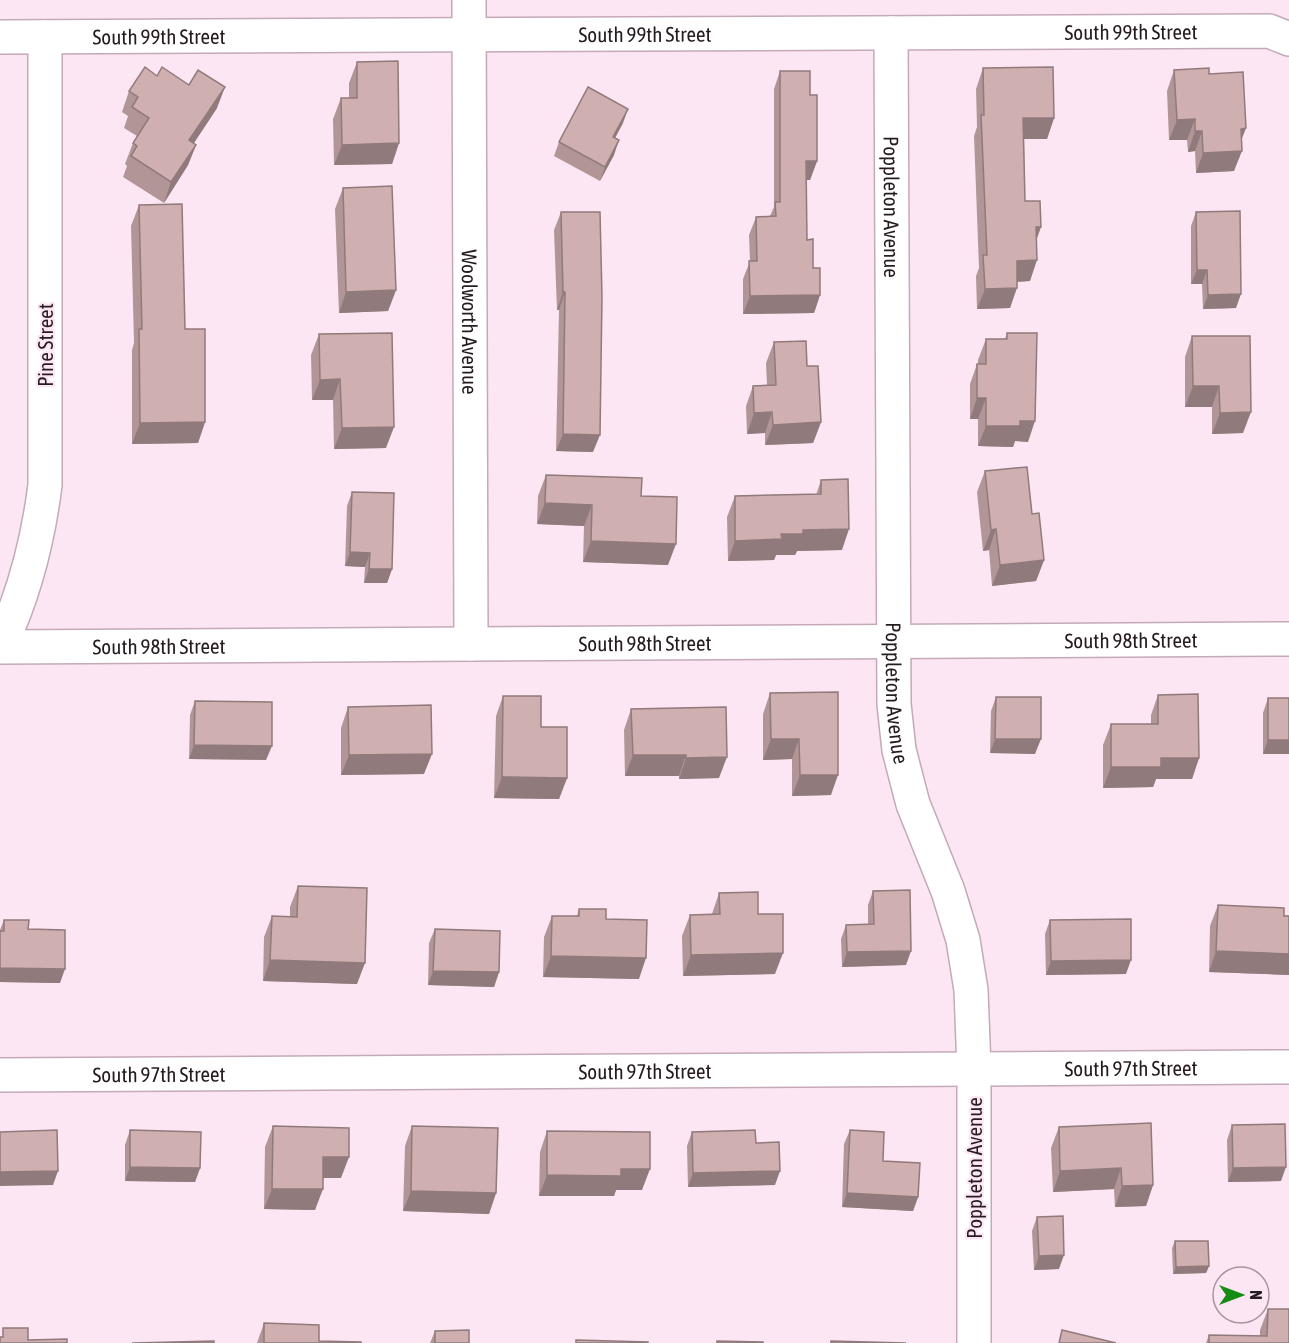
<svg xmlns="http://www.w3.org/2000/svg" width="1289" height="1343" font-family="'Asap Condensed',sans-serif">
<rect width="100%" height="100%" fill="#fde6f3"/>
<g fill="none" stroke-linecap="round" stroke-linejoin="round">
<defs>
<g id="minor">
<path id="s1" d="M469,0L471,644"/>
<path id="s2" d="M891,33L894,704L899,750L913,804L948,891L963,940L971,990L974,1069V1343"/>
<path id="s3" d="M0,37L1269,31L1289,39"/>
<path d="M0,646C24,595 38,541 45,485V37"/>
<path id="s4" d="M0,647L1289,639"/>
<path id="s5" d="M0,1075L1289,1067"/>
</g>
</defs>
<use href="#minor" stroke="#c4a9b9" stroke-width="36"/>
<use href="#minor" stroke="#fff" stroke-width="33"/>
</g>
<g fill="#b29697">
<path d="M357,62L399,143L392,164L334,165L333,119L341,98H349V83Z"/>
<path d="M983,68L1054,118L1047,139H1024L1025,201L1036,239L1030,281L1017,282L1010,308L977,309L976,276L979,268L974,136L977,127L976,89Z"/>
<path d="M1174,70L1209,74L1241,141L1234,171L1196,173L1195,151L1188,152L1187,140H1169L1167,91Z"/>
<path d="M780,71L810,95L817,161L810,180H806L807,240L820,295L814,313L743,314V279L750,261L749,235L756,217L770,216L774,207V89Z"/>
<path d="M157,76L217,108L194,143L196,145L188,165L164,203L123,177L127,166L125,164L133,143L137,136L124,128L128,116L122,112L129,91Z"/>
<path d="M623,123L615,138L614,155L600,181L554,156L559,142Z"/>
<path d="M343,188L396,290L388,311L339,313L335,209Z"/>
<path d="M139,205L185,329L205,422L198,443L132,444V350L134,343L131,226Z"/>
<path d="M561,212L593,452L556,451L559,310H557L554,230Z"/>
<path d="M1196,212L1236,308L1203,309L1202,284H1191V226Z"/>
<path d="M1007,333L1028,442L1015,441L1013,447L978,446V419H970V384L977,364H978V360L986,339H1005Z"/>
<path d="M319,334L386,448L334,449L333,400H312L311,355Z"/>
<path d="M1192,336L1243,433L1212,434V407H1185V357Z"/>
<path d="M774,342L807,366L821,422L813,443L765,445V433L747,434L746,406L753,386L767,385L766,363Z"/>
<path d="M985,471L1032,514L1044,560L1036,581L992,586L989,550L983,551L977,492Z"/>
<path d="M546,475L641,496L668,565L583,562L584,526L537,524L538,496Z"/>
<path d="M821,480L842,550L797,551L795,555H776L774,560L728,561L727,517L735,496L816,495Z"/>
<path d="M352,492L392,569L387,583H364L365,567L345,566L347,506Z"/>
<path d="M838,692L831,795L792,796V759L763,760V714L770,693Z"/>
<path d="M1158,695L1199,758L1192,779H1156L1153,787L1103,788V745L1111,724H1151V715Z"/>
<path d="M503,696L541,727L567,778L559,799L494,798L496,716Z"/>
<path d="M996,697L1035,754L990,753L991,711Z"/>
<path d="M1268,698H1289V754H1263V713Z"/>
<path d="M195,701L266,760L189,759L190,715Z"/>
<path d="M348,707L424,774L341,775V728Z"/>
<path d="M631,709L719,778L679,779V776H625L624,730Z"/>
<path d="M298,886L357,984L263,981L264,937L272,916L290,917V907Z"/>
<path d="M873,891L906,965L842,967L841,939L846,925L868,924V905Z"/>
<path d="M719,893L758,914L775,974L683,976L682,936L690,915L712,914Z"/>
<path d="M1218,905L1289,916V975L1209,972L1210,926Z"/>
<path d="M579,909L606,919L639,979L543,977L544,937L552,916H577Z"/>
<path d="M4,920L60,983L0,982V930Z"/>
<path d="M1050,920L1126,974L1046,975L1045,934Z"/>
<path d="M435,929L499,972L494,987L428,985L429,943Z"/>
<path d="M1232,1125L1281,1181L1228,1182L1227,1140Z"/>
<path d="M273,1126L341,1178H323L315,1210L264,1209L265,1147Z"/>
<path d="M412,1126L496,1193L489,1214L403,1211L405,1146Z"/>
<path d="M1059,1127L1153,1185L1146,1206L1115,1207L1114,1189L1053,1192L1051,1148Z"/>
<path d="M130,1130L200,1168L195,1182L125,1181V1145Z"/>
<path d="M850,1130L883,1161L918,1197L913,1211L842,1207L844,1144Z"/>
<path d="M547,1131L642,1190H616L614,1196H539L540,1152Z"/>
<path d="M692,1132L756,1143L775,1185L688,1187L687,1146Z"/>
<path d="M1037,1217L1059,1269L1034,1270L1032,1231Z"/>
<path d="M1175,1241L1209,1266L1206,1273L1173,1274L1172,1248Z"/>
<path d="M1268,1309L1289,1343H1206L1209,1335L1260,1336V1330Z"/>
<path d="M264,1323L319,1341L361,1343H257Z"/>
<path d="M435,1331L469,1343H430Z"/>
</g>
<g fill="#917a7b">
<path d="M225,87L217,108L182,161L189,140Z"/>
<path d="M628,109L623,123L608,151L613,137Z"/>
<path d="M1023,118H1054L1047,139H1016Z"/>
<path d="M1195,119L1187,140H1169L1177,120Z"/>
<path d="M1246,128L1238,149L1241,129Z"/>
<path d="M1195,131H1202L1195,151L1188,152Z"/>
<path d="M619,140L614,155L600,181L605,167Z"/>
<path d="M399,143L392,164L334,165L342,145Z"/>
<path d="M196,145L188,165L164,203L171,182Z"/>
<path d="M1242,151L1234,171L1196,173L1203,153Z"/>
<path d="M806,161H817L810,180H799Z"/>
<path d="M1036,227H1041L1034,247Z"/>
<path d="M1037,260L1030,281L1009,282L1017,261Z"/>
<path d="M1197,270H1207L1202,284H1191Z"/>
<path d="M1017,288L1010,308L977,309L985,289Z"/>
<path d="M396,290L388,311L339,313L346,292Z"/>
<path d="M563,292H565L559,310H557Z"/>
<path d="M1241,294L1236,308L1203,309L1208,295Z"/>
<path d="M820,295L814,313L743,314L750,296Z"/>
<path d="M340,379L333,400H312L320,380Z"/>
<path d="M1193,386H1219L1212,407H1185Z"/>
<path d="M977,398H986L978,419H970Z"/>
<path d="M772,412L765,433L747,434L754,413Z"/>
<path d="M1251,412L1243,433L1212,434L1220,413Z"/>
<path d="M1020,421H1035L1028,442L1015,441L1013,447L978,446L986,426Z"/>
<path d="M205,422L198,443L132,444L140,423Z"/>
<path d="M821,422L813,443L765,445L773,425Z"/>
<path d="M394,427L386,448L334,449L342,428Z"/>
<path d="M563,434L600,435L593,452L556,451Z"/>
<path d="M545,503L592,505L584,526L537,524Z"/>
<path d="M849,529L842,550L797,551L795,555H776L774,560L728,561L735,541L781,534L803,530Z"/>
<path d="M996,529L989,550L983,551L991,530Z"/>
<path d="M591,541L676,544L668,565L583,562Z"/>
<path d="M350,552L370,553L365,567L345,566Z"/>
<path d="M1044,560L1036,581L992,586L1000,565Z"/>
<path d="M369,569H392L387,583H364Z"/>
<path d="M771,739H799L792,759L763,760Z"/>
<path d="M995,739H1041L1035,754L990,753Z"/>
<path d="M1268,740H1289V754H1263Z"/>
<path d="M194,745L272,746L266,760L189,759Z"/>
<path d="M432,754L424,774L341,775L349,755Z"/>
<path d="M633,755H686L679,776H625Z"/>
<path d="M727,757L719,778L679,779L686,758Z"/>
<path d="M1161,758H1199L1192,779H1156L1153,787L1103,788L1111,767Z"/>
<path d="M800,775H838L831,795L792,796Z"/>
<path d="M502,777L567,778L559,799L494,798Z"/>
<path d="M911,951L906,965L842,967L847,952Z"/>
<path d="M1216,951L1289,954V975L1209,972Z"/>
<path d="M783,953L775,974L683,976L691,955Z"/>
<path d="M551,956L646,958L639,979L543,977Z"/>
<path d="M270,960L365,963L357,984L263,981Z"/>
<path d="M1131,960L1126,974L1046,975L1051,961Z"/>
<path d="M0,968L65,969L60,983L0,982Z"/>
<path d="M433,971L499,972L494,987L428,985Z"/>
<path d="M323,1157H349L341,1178H316Z"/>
<path d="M130,1167L200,1168L195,1182L125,1181Z"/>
<path d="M1286,1167L1281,1181L1228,1182L1233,1168Z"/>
<path d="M1121,1168L1114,1189L1053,1192L1060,1171Z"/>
<path d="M621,1169H650L642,1190H616L614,1196H539L547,1175Z"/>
<path d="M58,1171L53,1185L0,1186V1172Z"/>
<path d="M780,1171L775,1185L688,1187L693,1173Z"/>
<path d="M1153,1185L1146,1206L1115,1207L1122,1186Z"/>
<path d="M272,1189H323L315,1210L264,1209Z"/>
<path d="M411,1191L496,1193L489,1214L403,1211Z"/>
<path d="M847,1193L918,1197L913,1211L842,1207Z"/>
<path d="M1064,1255L1059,1269L1034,1270L1039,1256Z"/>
<path d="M1209,1266L1206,1273L1173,1274L1176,1267Z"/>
</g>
<g fill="#cfafb0" stroke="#917a7b" stroke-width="1.5">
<path d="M398,61L399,143L342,145L341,98H357V62Z"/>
<path d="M145,67L157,76L162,67L189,85L198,70L225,87L189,140L196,145L171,182L131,156L137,146L133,143L149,118L132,107L138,97L129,91Z"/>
<path d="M1053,67L1054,118H1023L1025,201H1040L1041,227H1036L1037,260L1017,261V288L985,289L983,255H987L981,115H984L983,68Z"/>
<path d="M1209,68V74L1243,72L1246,128L1241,129L1242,151L1203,153L1202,131H1195V119L1177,120L1174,70Z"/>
<path d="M780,71H810V95H817V161H806L807,240L813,239V268H820V295L750,296L749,261H757L756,217L776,216L775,202H780Z"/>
<path d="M588,87L628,109L613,137L619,140L605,167L559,142Z"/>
<path d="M392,186L396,290L346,292L343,188Z"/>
<path d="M182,204L185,329H205V422L140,423L139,329H142L139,205Z"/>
<path d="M1240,211L1241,294L1208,295L1207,270H1197L1196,212Z"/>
<path d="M561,212H600L602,297L600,435L563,434L565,292H563Z"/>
<path d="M392,333L394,427L342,428L340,379L320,380L319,334Z"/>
<path d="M1007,333H1037L1035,421H1020V426H986V398H977V364H986V339H1007Z"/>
<path d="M1192,336H1250L1251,412L1220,413L1219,386H1193Z"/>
<path d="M806,341L807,366H818L821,422L773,425L772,412L754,413L753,386L776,385L774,342Z"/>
<path d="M1027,467L1032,514L1039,513L1044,560L1000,565L996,529L991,530L985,471Z"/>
<path d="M546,475L642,478L641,496L677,497L676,544L591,541L592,505L545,503Z"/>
<path d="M848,479L849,529L803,530V534H781L782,539L735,541V496L821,494V480Z"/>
<path d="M352,492L394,493L392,569H369L370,553L350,552Z"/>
<path d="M838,692V775H800L799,739H771L770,693Z"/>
<path d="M1198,694L1199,758H1161V767H1111V724H1158V695Z"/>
<path d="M503,696H541V727H567V778L502,777Z"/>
<path d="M996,697H1041V739H995Z"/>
<rect x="1268" y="698" width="21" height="42"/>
<path d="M195,701L272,702V746L194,745Z"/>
<path d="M431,705L432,754L349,755L348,707Z"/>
<path d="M726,707L727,757L686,758V755H633L631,709Z"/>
<path d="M298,886L367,888L365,963L270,960L272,916L297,917Z"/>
<path d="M910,890L911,951L847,952L846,925L874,924L873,891Z"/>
<path d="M758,892V914H783V953L691,955L690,915L720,914L719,893Z"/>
<path d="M1218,905L1284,908V916H1289V954L1216,951Z"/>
<path d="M579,909H606V919L647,920L646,958L551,956L552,916H579Z"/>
<path d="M1131,919V960L1051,961L1050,920Z"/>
<path d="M4,920H29L28,929L65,930V969L0,968V931H4Z"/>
<path d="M435,929L500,931L499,972L433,971Z"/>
<path d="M1151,1123L1153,1185L1122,1186L1121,1168L1060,1171L1059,1127Z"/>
<path d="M1285,1124L1286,1167L1233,1168L1232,1125Z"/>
<path d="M273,1126L349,1128V1157H323V1189H272Z"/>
<path d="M412,1126L498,1128L496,1193L411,1191Z"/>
<path d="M57,1130L58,1171L0,1172V1132Z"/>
<path d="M130,1130L201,1132L200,1168L130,1167Z"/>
<path d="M755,1130L756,1143L779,1142L780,1171L693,1173L692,1132Z"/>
<path d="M850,1130L884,1132L883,1161L920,1163L918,1197L847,1193Z"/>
<path d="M547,1131L650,1132V1169H621V1176L547,1175Z"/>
<path d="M1063,1216L1064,1255L1039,1256L1037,1217Z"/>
<path d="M1175,1241H1208L1209,1266L1176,1267Z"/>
<path d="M1268,1309H1289V1343H1209V1335L1267,1336Z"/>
<path d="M264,1323L319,1325V1341L361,1342V1343H264Z"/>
<path d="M3,1328H28V1340L67,1339V1343H0V1337H3Z"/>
<path d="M469,1330V1343H435V1331Z"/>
<path d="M1062,1330L1116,1343H1059Z"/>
<path d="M576,1340L648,1342V1343H576Z"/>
<path d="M214,1341V1343H132Z"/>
<path d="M717,1341L763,1342V1343H717Z"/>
<path d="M831,1341L906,1343H831Z"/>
</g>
<g text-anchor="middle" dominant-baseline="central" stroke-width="4.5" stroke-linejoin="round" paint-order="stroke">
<g font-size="21" fill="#251b20" stroke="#fde6f3">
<text stroke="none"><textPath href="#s3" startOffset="1131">South 99th Street</textPath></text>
<text stroke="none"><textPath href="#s3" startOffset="645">South 99th Street</textPath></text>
<text stroke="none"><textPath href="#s3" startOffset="159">South 99th Street</textPath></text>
<text stroke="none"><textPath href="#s2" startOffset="174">Poppleton Avenue</textPath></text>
<text stroke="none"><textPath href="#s1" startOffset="322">Woolworth Avenue</textPath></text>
<text transform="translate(45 345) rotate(-90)">Pine Street</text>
<text stroke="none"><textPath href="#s4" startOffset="1131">South 98th Street</textPath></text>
<text stroke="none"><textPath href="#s4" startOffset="645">South 98th Street</textPath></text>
<text stroke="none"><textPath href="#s4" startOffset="159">South 98th Street</textPath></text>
<text stroke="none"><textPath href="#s2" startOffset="660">Poppleton Avenue</textPath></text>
<text stroke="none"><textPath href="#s5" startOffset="1131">South 97th Street</textPath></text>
<text stroke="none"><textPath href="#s5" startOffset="645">South 97th Street</textPath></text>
<text stroke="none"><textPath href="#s5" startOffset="159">South 97th Street</textPath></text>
<text transform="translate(974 1168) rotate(-90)">Poppleton Avenue</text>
</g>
</g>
<g transform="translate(1241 1295) rotate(90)"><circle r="28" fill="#fde6f3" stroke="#a7959f" stroke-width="1.5"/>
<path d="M0-4.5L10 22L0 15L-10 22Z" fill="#148b13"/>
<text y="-9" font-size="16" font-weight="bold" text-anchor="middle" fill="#251b20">N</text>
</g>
</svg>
